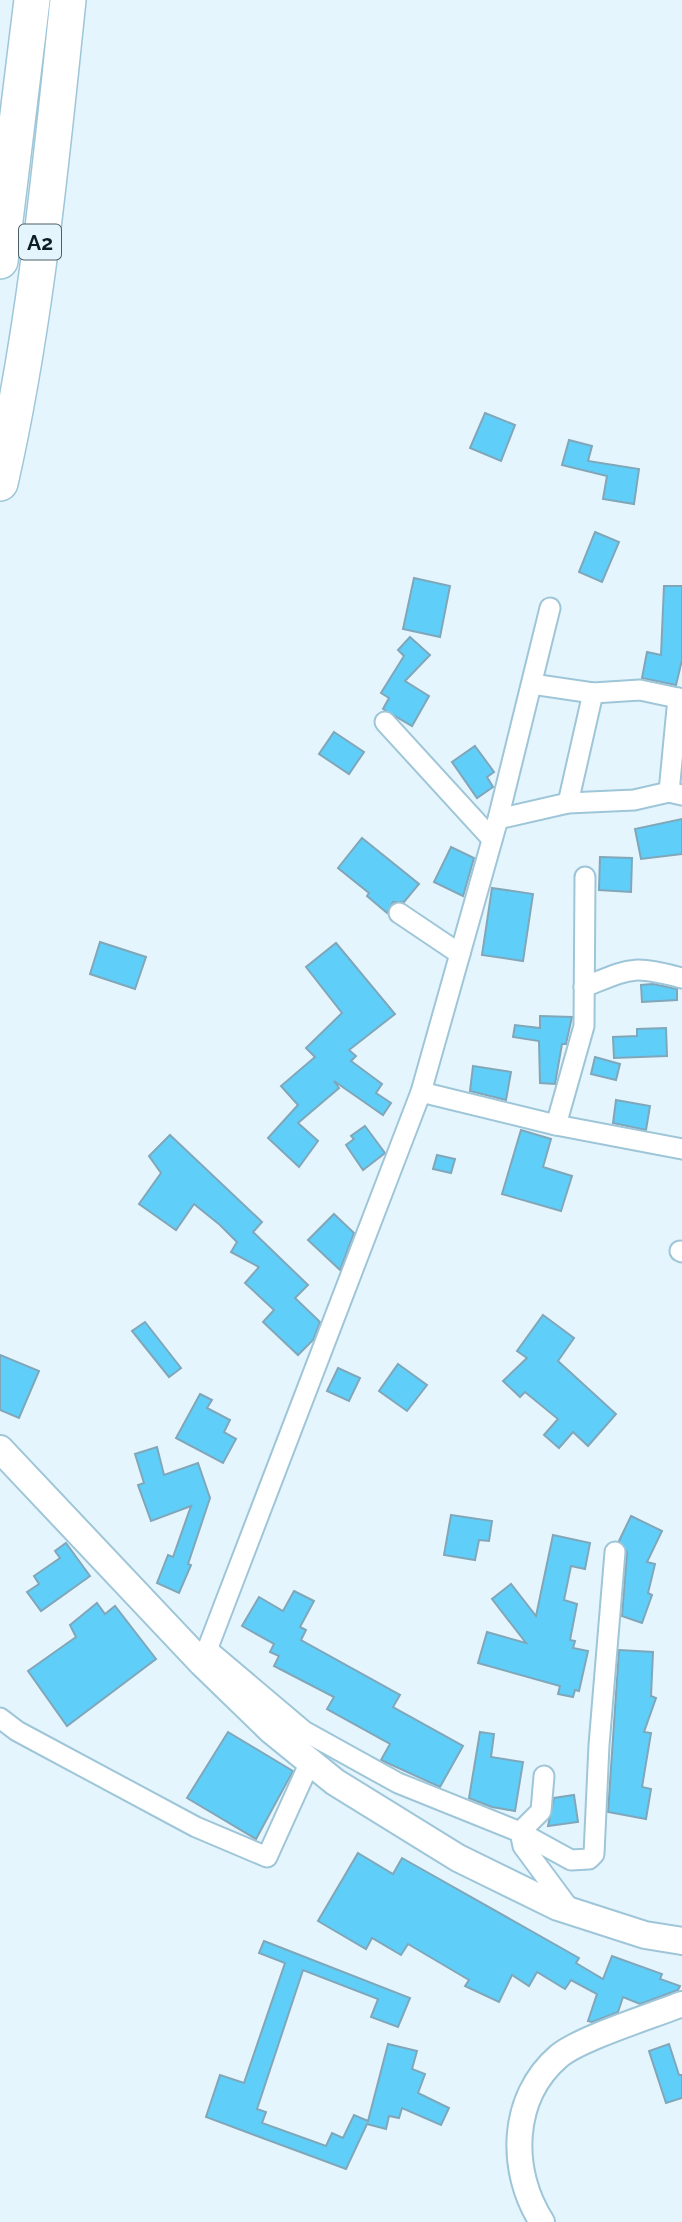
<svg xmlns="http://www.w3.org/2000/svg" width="682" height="2222" font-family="Raleway,sans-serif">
<rect width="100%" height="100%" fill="#e5f5fd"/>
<g fill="#5fcffa" stroke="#80a7b9" stroke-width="2">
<path d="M485,413L515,425L501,461L470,448Z"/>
<path d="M569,440L592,446L588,461L639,469L634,504L603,499L607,476L562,465Z"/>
<path d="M595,532L619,542L602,582L579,572Z"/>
<path d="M414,578L450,586L440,637L403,629Z"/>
<path d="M664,586H682V660L676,685L642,678L647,652L661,655Z"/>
<path d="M410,637L430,655L405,681L429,696L412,726L383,709L389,698L381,693L404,656L398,650Z"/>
<path d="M334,732L364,752L349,774L319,754Z"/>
<path d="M475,746L494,772L487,777L493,787L477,798L452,762Z"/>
<path d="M682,819V854L641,859L635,829Z"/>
<path d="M362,838L419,884L404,902H393L387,913L367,896L369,893L338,868Z"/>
<path d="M451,847L474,858L463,896L434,882Z"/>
<path d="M600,857L632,858L631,892L599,890Z"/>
<path d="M492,888L533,894L523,961L482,955Z"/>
<path d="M100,942L146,957L135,989L90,974Z"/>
<path d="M336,943L395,1014L349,1050L356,1056L351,1061L382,1084L376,1093L391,1103L383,1115L334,1081L339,1088L298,1123L318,1141L299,1167L268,1138L298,1105L281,1086L315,1057L306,1048L342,1013L306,967Z"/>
<path d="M653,984L677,989V1000L642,1002L641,985Z"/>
<path d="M540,1016L572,1017L566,1044H562L555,1084L540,1083L539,1041L513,1037L515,1025L540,1028Z"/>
<path d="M666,1028L667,1056L614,1058L613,1037L637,1036V1029Z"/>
<path d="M595,1057L620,1064L616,1080L591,1074Z"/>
<path d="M473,1066L511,1072L506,1100L470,1091Z"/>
<path d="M616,1100L650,1106L646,1130L613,1123Z"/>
<path d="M365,1126L385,1153L363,1170L346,1145L354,1139L351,1136Z"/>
<path d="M521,1130L551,1139L543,1167L572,1176L561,1211L502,1194Z"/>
<path d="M170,1135L262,1222L253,1232L308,1285L295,1298L320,1322L313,1340L298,1355L263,1322L274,1310L245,1283L259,1267L231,1252L237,1242L220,1225L194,1204L176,1230L139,1204L161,1173L149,1156Z"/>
<path d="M437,1155L455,1159L451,1173L433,1169Z"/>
<path d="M334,1214L354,1233L340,1270L308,1240Z"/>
<path d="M543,1315L574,1338L558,1361L616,1414L588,1446L573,1432L559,1448L544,1435L558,1419L525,1392L520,1397L503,1381L527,1358L517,1351Z"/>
<path d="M145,1322L181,1368L169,1377L132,1331Z"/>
<path d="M0,1355L39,1371L19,1418L0,1410Z"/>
<path d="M398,1364L427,1385L407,1411L379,1391Z"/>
<path d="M338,1368L360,1378L349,1401L327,1391Z"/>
<path d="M200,1394L212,1400L207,1408L230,1420L224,1432L236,1439L223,1463L176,1438Z"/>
<path d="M157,1447L164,1475L198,1463L210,1498L188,1564L191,1565L179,1593L157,1583L168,1555L173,1557L191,1506L151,1521L138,1485L144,1483L135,1454Z"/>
<path d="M451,1515L492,1521L489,1541L479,1540L475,1560L444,1555Z"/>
<path d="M631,1516L662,1531L647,1562L655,1564L648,1593L652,1595L642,1623L622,1616L627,1552L619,1541Z"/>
<path d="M553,1535L590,1543L585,1569L571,1566L564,1600L577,1604L570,1640L575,1641L573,1648L588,1651L579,1691L575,1690L573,1697L558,1694L560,1686L478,1663L487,1632L526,1643L492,1599L511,1584L536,1616Z"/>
<path d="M66,1543L90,1576L41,1611L27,1592L39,1584L34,1576L60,1558L55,1551Z"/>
<path d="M294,1591L314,1601L300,1627L306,1630L301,1640L400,1695L393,1707L463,1746L440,1787L381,1760L390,1744L327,1709L334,1697L274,1666L279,1656L270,1652L274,1644L242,1626L259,1597L283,1611Z"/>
<path d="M97,1603L105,1614L115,1606L156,1659L67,1726L28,1671L76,1637L70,1625Z"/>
<path d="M619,1650L653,1652L651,1696L656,1698L644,1732L651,1733L642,1787L651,1789L646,1819L608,1812Z"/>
<path d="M228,1732L293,1771L256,1839L187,1798Z"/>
<path d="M480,1732L494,1734L491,1757L523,1762L515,1811L492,1807L469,1798Z"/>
<path d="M574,1795L578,1822L548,1826L554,1798Z"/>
<path d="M358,1853L393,1874L402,1858L579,1958L576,1963L603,1979L612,1956L662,1974L660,1979L680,1986L678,1990L640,2004L623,1997L618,2012L592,2022L588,2021L597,1994L571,1980L565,1989L537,1972L529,1986L512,1975L499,2002L465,1986L469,1980L408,1944L401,1955L372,1938L366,1949L318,1921Z"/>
<path d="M264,1941L410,1998L398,2027L371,2017L378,1999L303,1970L257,2109L266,2112L262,2123L326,2146L332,2133L343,2138L354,2115L368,2121L388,2044L417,2051L412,2069L425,2074L418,2093L449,2108L441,2125L402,2108L399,2118L389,2116L386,2129L367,2124L346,2169L206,2117L220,2075L244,2083L285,1963L259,1953Z"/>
<path d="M669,2044L679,2075H682V2098L666,2103L649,2051Z"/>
</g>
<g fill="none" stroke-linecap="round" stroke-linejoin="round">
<defs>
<g id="minor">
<path d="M532,684L593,693L640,690L682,699"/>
<path d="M385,722L492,839"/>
<path d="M669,792L678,698"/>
<path d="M568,803L593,693"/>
<path d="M498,819L568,803L634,800L669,792L682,795"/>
<path d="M399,913L460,954"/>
<path d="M584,987C632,968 631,965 682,978"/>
<path d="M421,1092L556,1125L682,1149"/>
<path d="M556,1125L584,1026L585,877"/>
<path d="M680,1251L682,1252"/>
<path d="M207,1649L304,1731L398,1783L520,1832L571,1860L589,1859L594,1854L599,1745L615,1552"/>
<path d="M202,1663L421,1092L498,819L550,608"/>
<path d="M0,1718L17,1731L196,1827L267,1857L310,1762"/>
<path d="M544,1776L541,1811L520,1832L523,1846L571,1911"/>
</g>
<path id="tertiary" d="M542,2222C509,2171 510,2098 559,2056C581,2038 652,2016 682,2004"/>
<path id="secondary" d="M0,1449L202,1663L271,1730L335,1782L458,1858L558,1907L645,1935L682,1941"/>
<g id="motorway">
<path d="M0,261L32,0"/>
<path d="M0,483C36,325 51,161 68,0"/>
</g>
</defs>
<use href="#minor" stroke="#9ec6d8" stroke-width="23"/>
<use href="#tertiary" stroke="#9ec6d8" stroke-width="28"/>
<use href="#secondary" stroke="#9ec6d8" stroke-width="30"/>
<use href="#motorway" stroke="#9ec6d8" stroke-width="38"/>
<use href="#minor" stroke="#fff" stroke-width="19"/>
<use href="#tertiary" stroke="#fff" stroke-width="24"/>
<use href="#secondary" stroke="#fff" stroke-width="26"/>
<use href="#motorway" stroke="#fff" stroke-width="35"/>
</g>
<g text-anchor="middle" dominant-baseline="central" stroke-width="5" stroke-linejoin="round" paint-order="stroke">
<rect fill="#e5f5fd" stroke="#4e5e65" stroke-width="2" x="19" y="224.5" width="42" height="35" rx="5"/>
<g font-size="21" font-weight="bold" fill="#0e1e24">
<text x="40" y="242">A2</text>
</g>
</g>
</svg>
